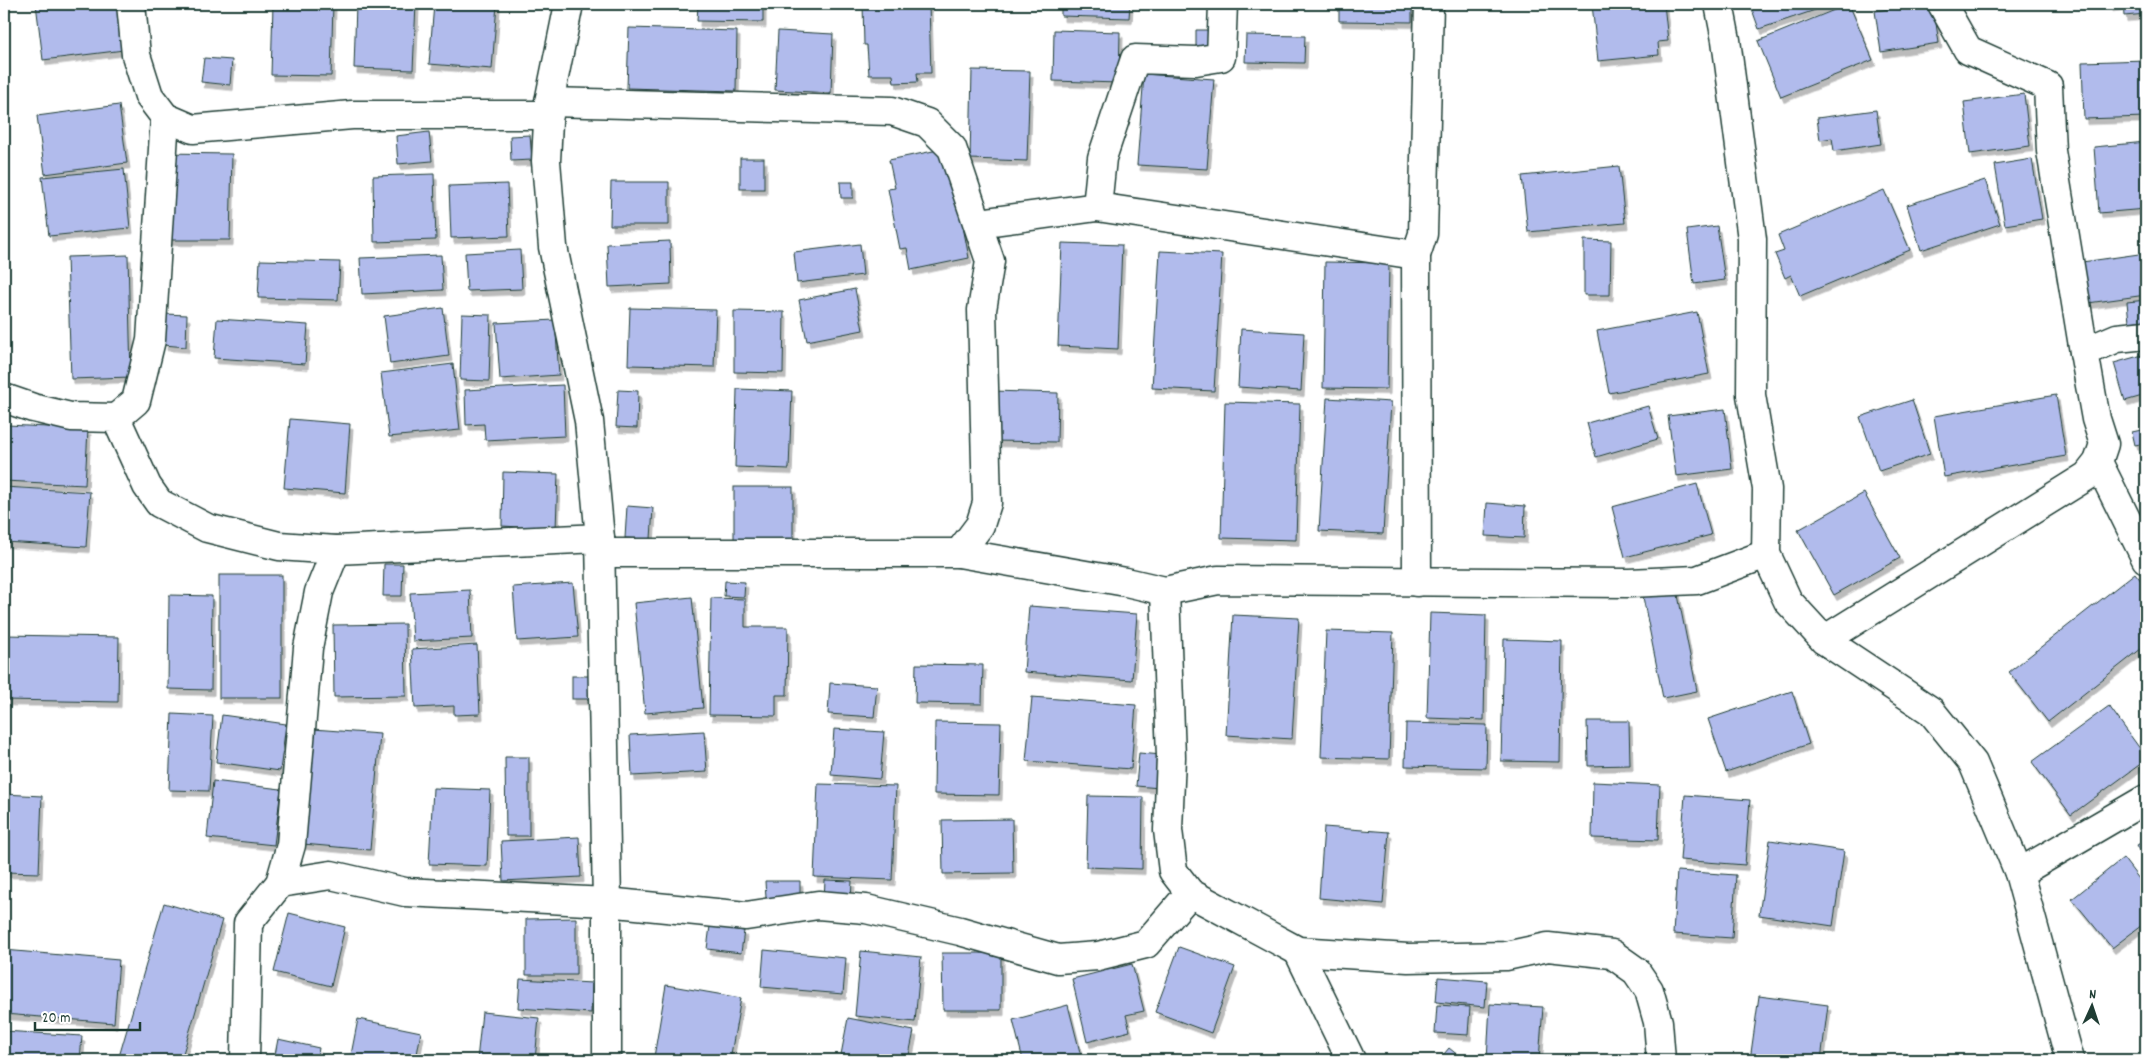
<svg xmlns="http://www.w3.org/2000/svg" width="2150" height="1064" font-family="Dekko,sans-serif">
<defs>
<filter id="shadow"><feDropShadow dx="3" dy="5.5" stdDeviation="0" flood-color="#0004"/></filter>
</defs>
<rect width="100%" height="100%" fill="#fff"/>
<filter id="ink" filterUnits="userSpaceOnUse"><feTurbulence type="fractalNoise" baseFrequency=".02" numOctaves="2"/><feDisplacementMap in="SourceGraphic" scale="10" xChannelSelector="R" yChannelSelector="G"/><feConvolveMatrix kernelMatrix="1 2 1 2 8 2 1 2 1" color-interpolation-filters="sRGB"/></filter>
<g filter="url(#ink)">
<g fill="#b1bbec" stroke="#1f3d34" filter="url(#shadow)">
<path d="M36,4H119L124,50L43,60Z"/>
<path d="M273,4H333L331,76L271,75Z"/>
<path d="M356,4H416L413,70L354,68Z"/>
<path d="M434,4H497L492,69L429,64Z"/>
<path d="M698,4H763V22L697,21Z"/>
<path d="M863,4H929L931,73H917L918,82L894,83L893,75H869L867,45H864Z"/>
<path d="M1061,4H1130L1129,18L1061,16Z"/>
<path d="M1339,4H1412V22L1339,21Z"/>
<path d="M1592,4H1664L1668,41L1658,42L1659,55L1598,61Z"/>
<path d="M1750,4H1833L1759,29Z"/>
<path d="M1849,4L1873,60L1781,97L1758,41Z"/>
<path d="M1924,4H1933L1939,43L1881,52L1875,11Z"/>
<path d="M2110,4H2146V14L2124,16L2123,4L2110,6Z"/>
<path d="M629,28L737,31L736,91L627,88Z"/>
<path d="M1054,30L1120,32L1119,83L1053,81Z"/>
<path d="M1196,30H1213L1214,45L1196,46Z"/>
<path d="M778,31L833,34L831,93L775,90Z"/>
<path d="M1246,35L1305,36L1304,63L1245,62Z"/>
<path d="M204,58L232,60L230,85L201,82Z"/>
<path d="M2146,60V117L2084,119L2082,62Z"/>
<path d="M972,70L1030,71L1027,161L970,159Z"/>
<path d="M1144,74L1214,79L1207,169L1137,165Z"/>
<path d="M2024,94L2030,146L1970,154L1964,102Z"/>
<path d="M119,105L127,163L45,174L37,116Z"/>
<path d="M1876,110L1881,144L1834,151L1832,138L1820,140L1817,118Z"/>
<path d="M429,132L432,161L398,164L396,136Z"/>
<path d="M530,135L532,160L511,161L510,136Z"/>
<path d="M2146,142V209L2099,213L2094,147Z"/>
<path d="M948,148L969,258L911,270L907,248L900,249L888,189L895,188L889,160Z"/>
<path d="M165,153L232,154L230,240H164Z"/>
<rect x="740" y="158" width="24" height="31"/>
<path d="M2032,159L2042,219L2005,225L1995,165Z"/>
<path d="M1619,166L1625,223L1528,232L1522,176Z"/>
<path d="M124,169L130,228L49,236L42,177Z"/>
<path d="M434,174L436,240L374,242L373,176Z"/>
<path d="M1985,180L2000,224L1921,250L1907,205Z"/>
<path d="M611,182H669V225H610Z"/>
<path d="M840,182H853V198H841Z"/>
<path d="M507,184L509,236L451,238L449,186Z"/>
<path d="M1884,190L1910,250L1800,296L1791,275L1785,278L1775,254L1784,251L1778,235Z"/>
<path d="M1717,226L1725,280L1694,284L1687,230Z"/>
<path d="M1584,240L1611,241L1610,295H1584Z"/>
<path d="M670,241L671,284L609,287L607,244Z"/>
<path d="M1062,243L1122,245L1118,349L1058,346Z"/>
<path d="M860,244L863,275L797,283L794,252Z"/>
<path d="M520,250L522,289L467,291L465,253Z"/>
<path d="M1160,251L1222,254L1214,391L1152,388Z"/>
<path d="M2146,253V295L2088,303L2082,262Z"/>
<path d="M128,255L131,377L71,379L67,257Z"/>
<path d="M441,255L443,290L362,294L360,258Z"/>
<path d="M260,260L340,262L338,300L258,298Z"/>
<path d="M1325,262L1389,263L1387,389L1323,388Z"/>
<path d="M855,289L863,330L807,341L799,300Z"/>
<path d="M2146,300V320L2129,322L2127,302Z"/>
<path d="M443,308L449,356L390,364L384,316Z"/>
<path d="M630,308L716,310L714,367L628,365Z"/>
<path d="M734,311L784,312L783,373L734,372Z"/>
<path d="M1697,312L1709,374L1609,393L1597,331Z"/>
<path d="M165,314L187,315L186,347L164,345Z"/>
<path d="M462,314L491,315L489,381L460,380Z"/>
<path d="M217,319L308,325L305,364L214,358Z"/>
<path d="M555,320L559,375L500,379L496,323Z"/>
<path d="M1241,329L1304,333L1301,391L1238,387Z"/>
<path d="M2146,354V395L2125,401L2114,363Z"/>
<path d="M453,364L460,430L389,437L381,373Z"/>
<path d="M563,385L565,436L485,440L484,424L466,425L465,390Z"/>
<path d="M737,389L792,391L789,469L735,467Z"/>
<path d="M618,390L638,391L637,428L616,427Z"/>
<path d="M993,391L1058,393L1057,442L992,441Z"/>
<path d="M2056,395L2066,456L1944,477L1934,416Z"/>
<path d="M1327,398L1391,402L1383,534L1319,531Z"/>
<path d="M1912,400L1930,454L1879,471L1860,417Z"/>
<path d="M1225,402L1300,404L1296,540L1221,538Z"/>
<path d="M1648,406L1658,439L1596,457L1587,423Z"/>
<path d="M1725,409L1732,469L1676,476L1668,416Z"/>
<path d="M290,419L350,424L345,493L284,488Z"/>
<path d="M7,425L88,429L85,485L4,481Z"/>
<path d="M2146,429V443L2135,445L2132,432Z"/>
<path d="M503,472L558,474L556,529L502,526Z"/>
<path d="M1697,484L1711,535L1625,557L1612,507Z"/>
<path d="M4,487L90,492L86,547L4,542Z"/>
<rect x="734" y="487" width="59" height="55"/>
<path d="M1864,493L1900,558L1834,595L1798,530Z"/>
<path d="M1487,503L1525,506L1524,538L1485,536Z"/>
<path d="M627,506L653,508L651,539L625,538Z"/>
<path d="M384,564H403L402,596H383Z"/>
<path d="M2135,573L2146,587V645L2048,722L2009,672Z"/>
<rect x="219" y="575" width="63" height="123"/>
<path d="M725,581L745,582L744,597L724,596Z"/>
<path d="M573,583L578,637L517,641L513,587Z"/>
<path d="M470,590L472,638L413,641L410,593Z"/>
<path d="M1677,590L1697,691L1663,698L1643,597Z"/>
<path d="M169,595L212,596L211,690L168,689Z"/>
<path d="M692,597L703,708L645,713L634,603Z"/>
<path d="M711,598L745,599V627H788L787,695H776V716L709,715Z"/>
<path d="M1029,606L1137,614L1132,680L1024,672Z"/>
<path d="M1430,613L1486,615L1484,720L1427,718Z"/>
<path d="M1233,615L1299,618L1292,739L1226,735Z"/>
<path d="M405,624L406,696L334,697L333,625Z"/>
<path d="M1326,631L1393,633L1389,759L1321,757Z"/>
<path d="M4,635L119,637L118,702L4,700Z"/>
<path d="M1504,639L1562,641L1560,762L1501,761Z"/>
<path d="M477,645L480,714L454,715V706L415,708L412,649Z"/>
<path d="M916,664L983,665L982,704L915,703Z"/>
<rect x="572" y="676" width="21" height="23"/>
<path d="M830,683L877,686L874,717L828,714Z"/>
<path d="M1792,691L1809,744L1726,772L1708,719Z"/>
<path d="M1032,697L1136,705L1131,769L1026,761Z"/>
<path d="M2109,706L2146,757V760L2071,815L2032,762Z"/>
<path d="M172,714L213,716L209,791L169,790Z"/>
<path d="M222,715L286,724L280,771L216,762Z"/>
<path d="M1587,721H1629L1630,765L1588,766Z"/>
<path d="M935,722L1001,723L999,795L934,794Z"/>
<path d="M1406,723L1487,725L1486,768L1405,766Z"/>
<path d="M313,729L380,734L370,850L303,844Z"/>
<path d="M834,729L884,732L880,779L831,775Z"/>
<path d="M704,731L707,772L632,776L630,735Z"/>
<path d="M1139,753L1162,755L1160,788L1136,786Z"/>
<path d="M505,757H529V836H506Z"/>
<path d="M213,781L281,789L274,845L207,838Z"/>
<path d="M1593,782L1660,785L1658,840L1592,838Z"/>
<path d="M818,784L896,786L892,880L814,877Z"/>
<path d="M433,788L490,790L487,866L429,864Z"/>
<path d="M4,794L42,796L39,873L4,872Z"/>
<path d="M1685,795L1750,800L1745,865L1680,860Z"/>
<path d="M1088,796L1143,797L1142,869L1086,867Z"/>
<path d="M1012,819L1013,873L943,874L942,820Z"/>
<path d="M1324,827L1389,832L1383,904L1319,898Z"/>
<path d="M579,837L581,877L503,881L501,841Z"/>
<path d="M1770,840L1844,851L1833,926L1759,915Z"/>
<path d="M2146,840V860L2137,845Z"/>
<path d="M2123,858L2146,888V922L2112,948L2072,899Z"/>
<path d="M1677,871L1736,875L1732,938L1673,934Z"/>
<path d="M825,880L852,881L851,902L824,900Z"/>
<path d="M765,881H800V898H766Z"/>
<path d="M164,903L222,920L194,1017L181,1060H118Z"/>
<path d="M289,913L345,927L331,986L274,972Z"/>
<path d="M576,918V975H526V919Z"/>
<path d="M710,926L744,931L741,953L707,949Z"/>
<path d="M1179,947L1235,967L1211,1033L1155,1012Z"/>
<path d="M4,950L119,960L114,1023L4,1014Z"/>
<path d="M764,950L846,958L843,994L761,987Z"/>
<path d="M861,951L921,957L915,1022L855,1016Z"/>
<path d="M942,953H1001V1010H943Z"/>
<path d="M1132,964L1144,1011L1126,1015L1130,1031L1087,1042L1072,979Z"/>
<path d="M1438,977L1487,981L1485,1007L1436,1002Z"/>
<path d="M520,979L592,983L591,1013L518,1008Z"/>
<path d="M666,985L741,998L730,1060H674L654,1057Z"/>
<path d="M1759,996L1828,1005L1821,1060H1750Z"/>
<path d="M1490,1004L1543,1007L1539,1060H1487Z"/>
<path d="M1068,1005L1082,1060H1023L1013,1020Z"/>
<path d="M1437,1005L1470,1007L1468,1035L1435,1033Z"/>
<path d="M482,1012L539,1018L535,1060H477Z"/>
<path d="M848,1018L914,1031L908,1060H840Z"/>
<path d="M358,1019L421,1032L416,1060H350Z"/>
<path d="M4,1031L82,1036L80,1060H4Z"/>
<path d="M278,1039L319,1048L317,1060H274Z"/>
<path d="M1449,1048L1464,1060H1439Z"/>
</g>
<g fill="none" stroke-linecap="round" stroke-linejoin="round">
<defs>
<g id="minor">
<path d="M131,4L136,55L149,96L165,117L193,129L352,115H549"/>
<path d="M569,4L549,102L546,161L553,247L589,421L600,538L607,902V1060"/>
<path d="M1719,4L1726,40L1752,239L1751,395L1767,489L1766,554L1788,601L1824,640L1931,711L1973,763L2019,873L2070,1060"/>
<path d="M1942,4L1968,50L2048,86L2051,151L2084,352"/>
<path d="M549,102L892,111L927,123L952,148L990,261L982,310L987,503L980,525L959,553"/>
<path d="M1097,207L1416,255"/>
<path d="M979,223L1097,207L1102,158L1135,59L1196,61L1221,57L1223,4"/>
<path d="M4,398L33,408L71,417L116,418L147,486L159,503L207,528L279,546L336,550L600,538"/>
<path d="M116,418L136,401L151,340L165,117"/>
<path d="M2098,462L2146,559"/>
<path d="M601,553H959L1126,582L1165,591L1218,580L1629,583L1697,580L1766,554"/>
<path d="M1417,582L1416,255L1423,234L1429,4"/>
<path d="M1165,591L1171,757L1168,830L1173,871L1190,893L1298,951L1408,958L1506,956L1548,947L1612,954L1636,971L1649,990L1658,1022L1661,1060"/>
<path d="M1824,640L2087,476L2098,462L2104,444L2096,419L2084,352L2117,338L2146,335"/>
<path d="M2019,873L2146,799"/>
<path d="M280,883L331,875L405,892L607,902L746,916L818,905L866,909L960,931L1058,959L1098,956L1146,944L1190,893"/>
<path d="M1298,951L1351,1060"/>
<path d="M245,1060L248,923L280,883L291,845L308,648L319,592L336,550"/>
</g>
</defs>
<use href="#minor" stroke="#1f3d34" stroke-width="31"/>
<use href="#minor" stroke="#fff" stroke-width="28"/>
</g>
</g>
<rect width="2150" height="1064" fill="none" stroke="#fff" stroke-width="20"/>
<rect x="10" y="10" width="2130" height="1044" fill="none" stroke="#1f3d34" stroke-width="2" filter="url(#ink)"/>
<g transform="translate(2092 1006) rotate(3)" stroke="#ffffff" stroke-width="4" paint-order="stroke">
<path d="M0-4L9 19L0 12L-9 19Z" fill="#1f3d34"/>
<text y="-8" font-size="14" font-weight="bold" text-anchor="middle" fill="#1f3d34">N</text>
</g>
<path d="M35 1022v8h105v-8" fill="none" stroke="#1f3d34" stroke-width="2.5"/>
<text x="42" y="1022" font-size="15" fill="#1f3d34" stroke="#ffffff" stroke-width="4" paint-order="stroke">20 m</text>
</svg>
